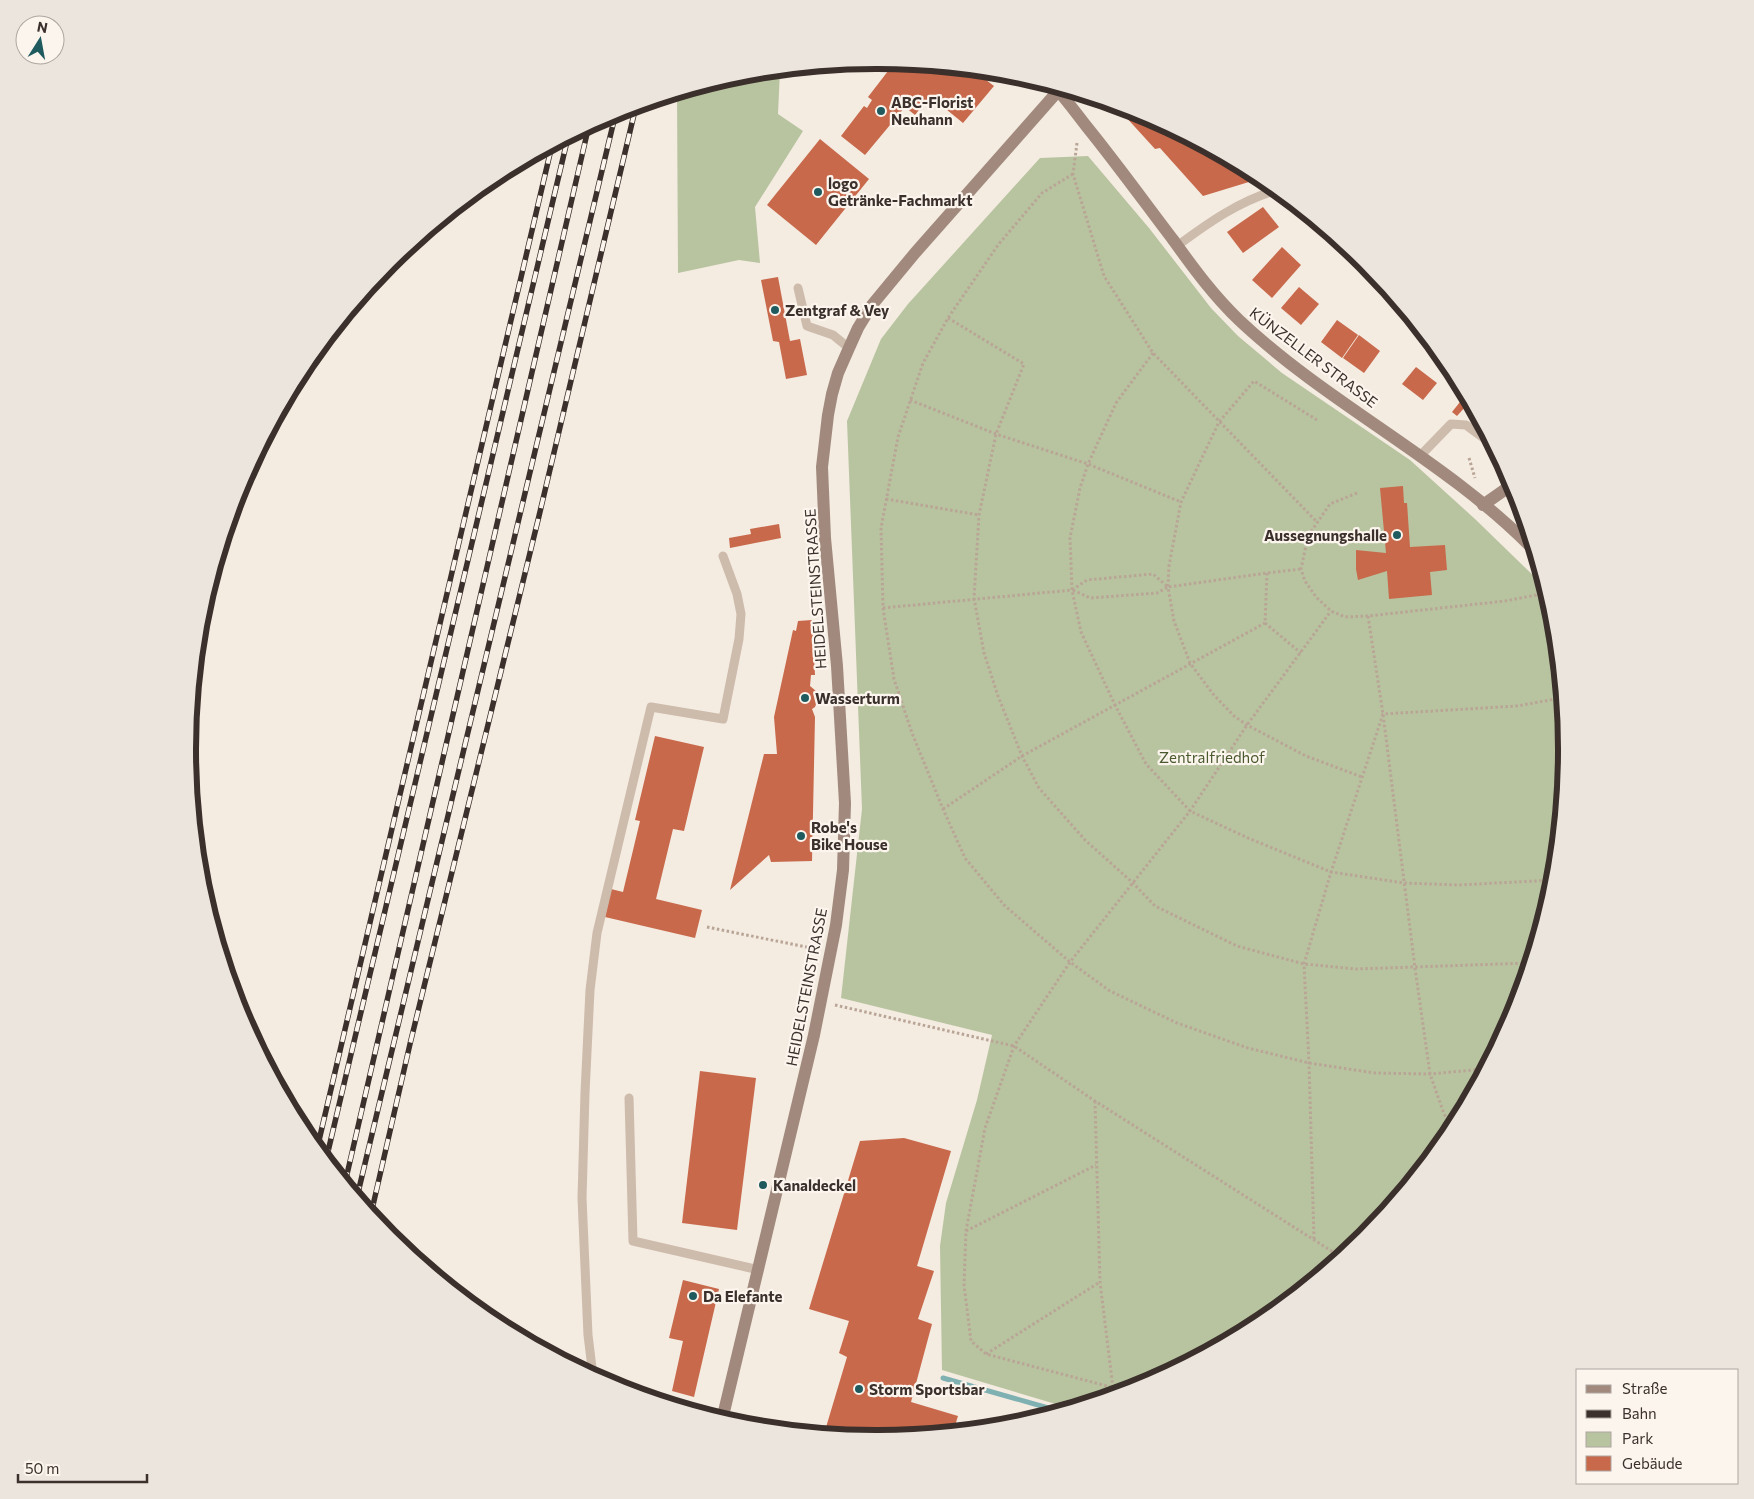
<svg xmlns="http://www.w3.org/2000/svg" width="1754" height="1499" font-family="Commissioner,sans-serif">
<rect width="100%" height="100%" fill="#f4ebe1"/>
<g fill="#b8c4a0">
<path d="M780,70L778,114L803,131L755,207L760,263L739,260L678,273L677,93L743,73Z"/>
<path d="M1088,156L1149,228L1211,308L1238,336L1282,373L1410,460L1475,519L1544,586L1553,615L1566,750L1553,884L1514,1014L1450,1133L1364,1237L1260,1323L1141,1387L1069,1408L942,1370L940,1246L946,1203L977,1100L992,1035L841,998L862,809L847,421L881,339L908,304L1040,158Z"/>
</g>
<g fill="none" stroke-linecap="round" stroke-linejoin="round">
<path stroke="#7fb0b2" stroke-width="5" d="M943,1378L1059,1411"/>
</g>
<g fill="#c8694b">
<path d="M895,62L973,70L994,86L963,123L930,96L915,115L905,107L865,155L841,136L864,106L867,108L872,100L868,97Z"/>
<path d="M1114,104L1141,113L1262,178L1203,196L1160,148L1155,149Z"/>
<path d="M820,139L869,179L816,245L767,205Z"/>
<path d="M1263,207L1279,227L1243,253L1227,232Z"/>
<path d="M1282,247L1301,265L1272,298L1252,280Z"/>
<path d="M778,277L790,341L800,339L807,375L786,379L779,342L773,341L761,280Z"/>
<path d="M1299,287L1319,304L1301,325L1281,308Z"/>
<path d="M1337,320L1358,335L1342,358L1321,342Z"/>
<path d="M1359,335L1380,351L1364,373L1343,358Z"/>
<path d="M1416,367L1437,383L1423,400L1402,384Z"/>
<path d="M1460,402L1466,406L1457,416L1452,412Z"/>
<path d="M1403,486L1404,503H1407L1410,547L1445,545L1447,570L1430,572L1432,595L1389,599L1387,571L1358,580L1356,569V550L1386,553L1380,488Z"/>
<path d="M779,524L781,538L730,548L729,538L751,534L750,529Z"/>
<path d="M812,620L815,675H811L810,686L816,691L818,699L815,707L812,709L815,717L812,861L771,862L769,855L730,890L764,754H777L774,717L793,630L796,631L798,621Z"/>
<path d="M655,736L704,747L684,831L673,829L656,899L702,910L695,938L605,917L611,889L623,892L640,821L635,820Z"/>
<path d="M700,1071L756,1078L737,1230L682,1223Z"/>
<path d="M904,1138L951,1151L917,1266L934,1271L918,1319L932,1324L911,1402L958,1416L953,1432L877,1439L824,1434L847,1357L839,1353L849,1321L809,1309L860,1141Z"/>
<path d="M683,1280L719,1289L694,1397L672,1391L683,1341L669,1338Z"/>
</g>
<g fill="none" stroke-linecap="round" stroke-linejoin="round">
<g stroke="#b9a596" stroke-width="3" stroke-dasharray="2.5 2.5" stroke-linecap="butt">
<path d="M1077,143L1073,174L1104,276L1153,353L1317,522"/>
<path d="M1073,174L1042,193L998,245L948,318L923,363L898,437L881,528L883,608L894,679L912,733L943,809L965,858L1004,905L1070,962L1110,991L1177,1023L1248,1048L1309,1063L1375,1073L1430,1074L1484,1069"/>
<path d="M948,318L1024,364L996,434L979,515L974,598L984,653L998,696L1022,756L1039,788L1085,840L1133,883L1155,906L1237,946L1304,964L1356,969L1529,963"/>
<path d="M1153,353L1116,403L1088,464L1080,488L1070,538L1072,590L1081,632L1115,705L1146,764L1190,811L1248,838L1331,872L1404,883L1458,885L1554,880"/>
<path d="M910,400L996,434L1088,464L1181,502"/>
<path d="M1317,420L1254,381L1219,422L1181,502L1169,566L1168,587L1174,621L1190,663L1213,694L1234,716L1247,725L1306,756L1362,777"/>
<path d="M1469,458L1475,478"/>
<path d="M1357,493L1330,504L1308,536L1301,569L1305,581L1316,597L1331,611L1345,617L1368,616L1505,601L1547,593"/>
<path d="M886,499L979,515"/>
<path d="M1267,573L1265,623L1301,653"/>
<path d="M1073,590L1090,598L1157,593L1168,587"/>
<path d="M1545,593L1548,598"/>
<path d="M883,608L1072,590L1087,580L1153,574L1168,587L1267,573L1301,569"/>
<path d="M1368,616L1383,714L1415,968L1430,1074L1444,1114L1453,1127"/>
<path d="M943,809L1022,756L1265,623"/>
<path d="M707,927L816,949"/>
<path d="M835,1005L1014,1046L1095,1101L1341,1257"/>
<path d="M1095,1101L1100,1282L1113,1388"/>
<path d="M966,1231L1096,1165"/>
<path d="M1314,1239L1309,1063L1304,964L1331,872L1383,714L1517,706L1561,698"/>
<path d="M986,1354L1100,1282"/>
<path d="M1126,1391L986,1354L971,1341L964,1285L966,1231L985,1128L1014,1046L1070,962L1190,811L1247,725L1331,611"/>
</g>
<g stroke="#cdbbac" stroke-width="9">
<path d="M1177,246C1208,223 1239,201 1277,190"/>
<path d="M798,288L807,326L833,335L849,348"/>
<path d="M1420,456L1451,424L1466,425L1492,444"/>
<path d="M629,1098L633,1241L759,1270"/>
<path d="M593,1376L588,1335L582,1198L585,1093L590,990L597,933L651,707L723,719L739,639L741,614L737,594L723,556"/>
</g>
<g stroke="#a18a7d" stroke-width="12">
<path d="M1054,86C1066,99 1076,113 1087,127C1117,164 1145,203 1174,241C1194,269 1214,296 1239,320C1329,405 1446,460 1533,549"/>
<path d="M1483,505L1513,484"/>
<path d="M722,1420L814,1035L836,925L843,870L845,803L837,666L825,538L822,467L828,415L832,394L838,373L849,348L858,328L872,305L915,253L1058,91"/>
</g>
<defs>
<g id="rail">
<path d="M317,1149L552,145"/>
<path d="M326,1160L568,137"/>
<path d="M345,1183L589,125"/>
<path d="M357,1197L616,112"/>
<path d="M371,1214L410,1044L539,516L636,106"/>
</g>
</defs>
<use href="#rail" stroke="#3b302b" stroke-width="5.5"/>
<use href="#rail" stroke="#fbf5ee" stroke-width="4" stroke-dasharray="11" stroke-linecap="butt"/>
</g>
<g fill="#1f5a5e" stroke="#fbf5ee" stroke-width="2">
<circle cx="881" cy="111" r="5"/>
<circle cx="818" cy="192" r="5"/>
<circle cx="775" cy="310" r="5"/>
<circle cx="1397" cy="535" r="5"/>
<circle cx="805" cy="698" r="5"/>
<circle cx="801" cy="836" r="5"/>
<circle cx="763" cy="1185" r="5"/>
<circle cx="693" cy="1296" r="5"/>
<circle cx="859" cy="1389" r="5"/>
</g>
<g text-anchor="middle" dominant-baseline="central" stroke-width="4.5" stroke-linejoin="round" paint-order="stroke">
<g font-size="15" font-weight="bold" fill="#3b302b" stroke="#fbf5ee" text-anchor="start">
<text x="891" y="102">ABC-Florist<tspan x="891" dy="17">Neuhann</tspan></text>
<text x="828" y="183">logo<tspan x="828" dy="17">Getränke-Fachmarkt</tspan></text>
<text x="785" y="310">Zentgraf &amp; Vey</text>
<text x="1387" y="535" text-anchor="end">Aussegnungshalle</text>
<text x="815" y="698">Wasserturm</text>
<text x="811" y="827">Robe's<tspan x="811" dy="17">Bike House</tspan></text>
<text x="773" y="1185">Kanaldeckel</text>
<text x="703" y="1296">Da Elefante</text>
<text x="869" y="1389">Storm Sportsbar</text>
</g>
<g font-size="15" fill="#3b302b" stroke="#fbf5ee">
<text transform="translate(1314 357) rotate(37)">KÜNZELLER STRASSE</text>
<text transform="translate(815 589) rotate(-94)">HEIDELSTEINSTRASSE</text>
<text transform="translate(806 987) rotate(-79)">HEIDELSTEINSTRASSE</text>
</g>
<g font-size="15" fill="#4a5a2e" stroke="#fbf5ee">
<text x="1212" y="757">Zentralfriedhof</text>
</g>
</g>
<path d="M0 0H1754V1499H0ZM876 69H878A680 680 0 0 1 1558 749V750A680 680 0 0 1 878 1430H876A680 680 0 0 1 196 750V749A680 680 0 0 1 876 69Z" fill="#ece5de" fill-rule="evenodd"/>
<path fill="none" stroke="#3b302b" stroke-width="6" d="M876 69H878A680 680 0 0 1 1558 749V750A680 680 0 0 1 878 1430H876A680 680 0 0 1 196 750V749A680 680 0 0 1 876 69Z"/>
<rect x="1576" y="1369" width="162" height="115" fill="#fbf5ee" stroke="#aea6a0"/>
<rect x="1586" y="1385" width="25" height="8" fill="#a18a7d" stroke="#aea6a0"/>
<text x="1622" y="1394" font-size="15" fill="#3b302b">Straße</text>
<rect x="1586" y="1410" width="25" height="8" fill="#3b302b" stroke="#aea6a0"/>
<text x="1622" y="1419" font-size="15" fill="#3b302b">Bahn</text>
<rect x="1586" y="1432" width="25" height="15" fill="#b8c4a0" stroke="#aea6a0"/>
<text x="1622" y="1444" font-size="15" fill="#3b302b">Park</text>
<rect x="1586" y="1456" width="25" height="15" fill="#c8694b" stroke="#aea6a0"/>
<text x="1622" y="1469" font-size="15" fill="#3b302b">Gebäude</text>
<g transform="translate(40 40) rotate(11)"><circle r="24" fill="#fbf5ee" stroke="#aea6a0"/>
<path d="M0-4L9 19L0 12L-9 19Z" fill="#1f5a5e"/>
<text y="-8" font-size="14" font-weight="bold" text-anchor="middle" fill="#3b302b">N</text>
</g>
<path d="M18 1474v8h129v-8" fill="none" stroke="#3b302b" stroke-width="2.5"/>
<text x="25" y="1474" font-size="15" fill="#3b302b" stroke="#fbf5ee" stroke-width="4" paint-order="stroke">50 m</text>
</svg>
